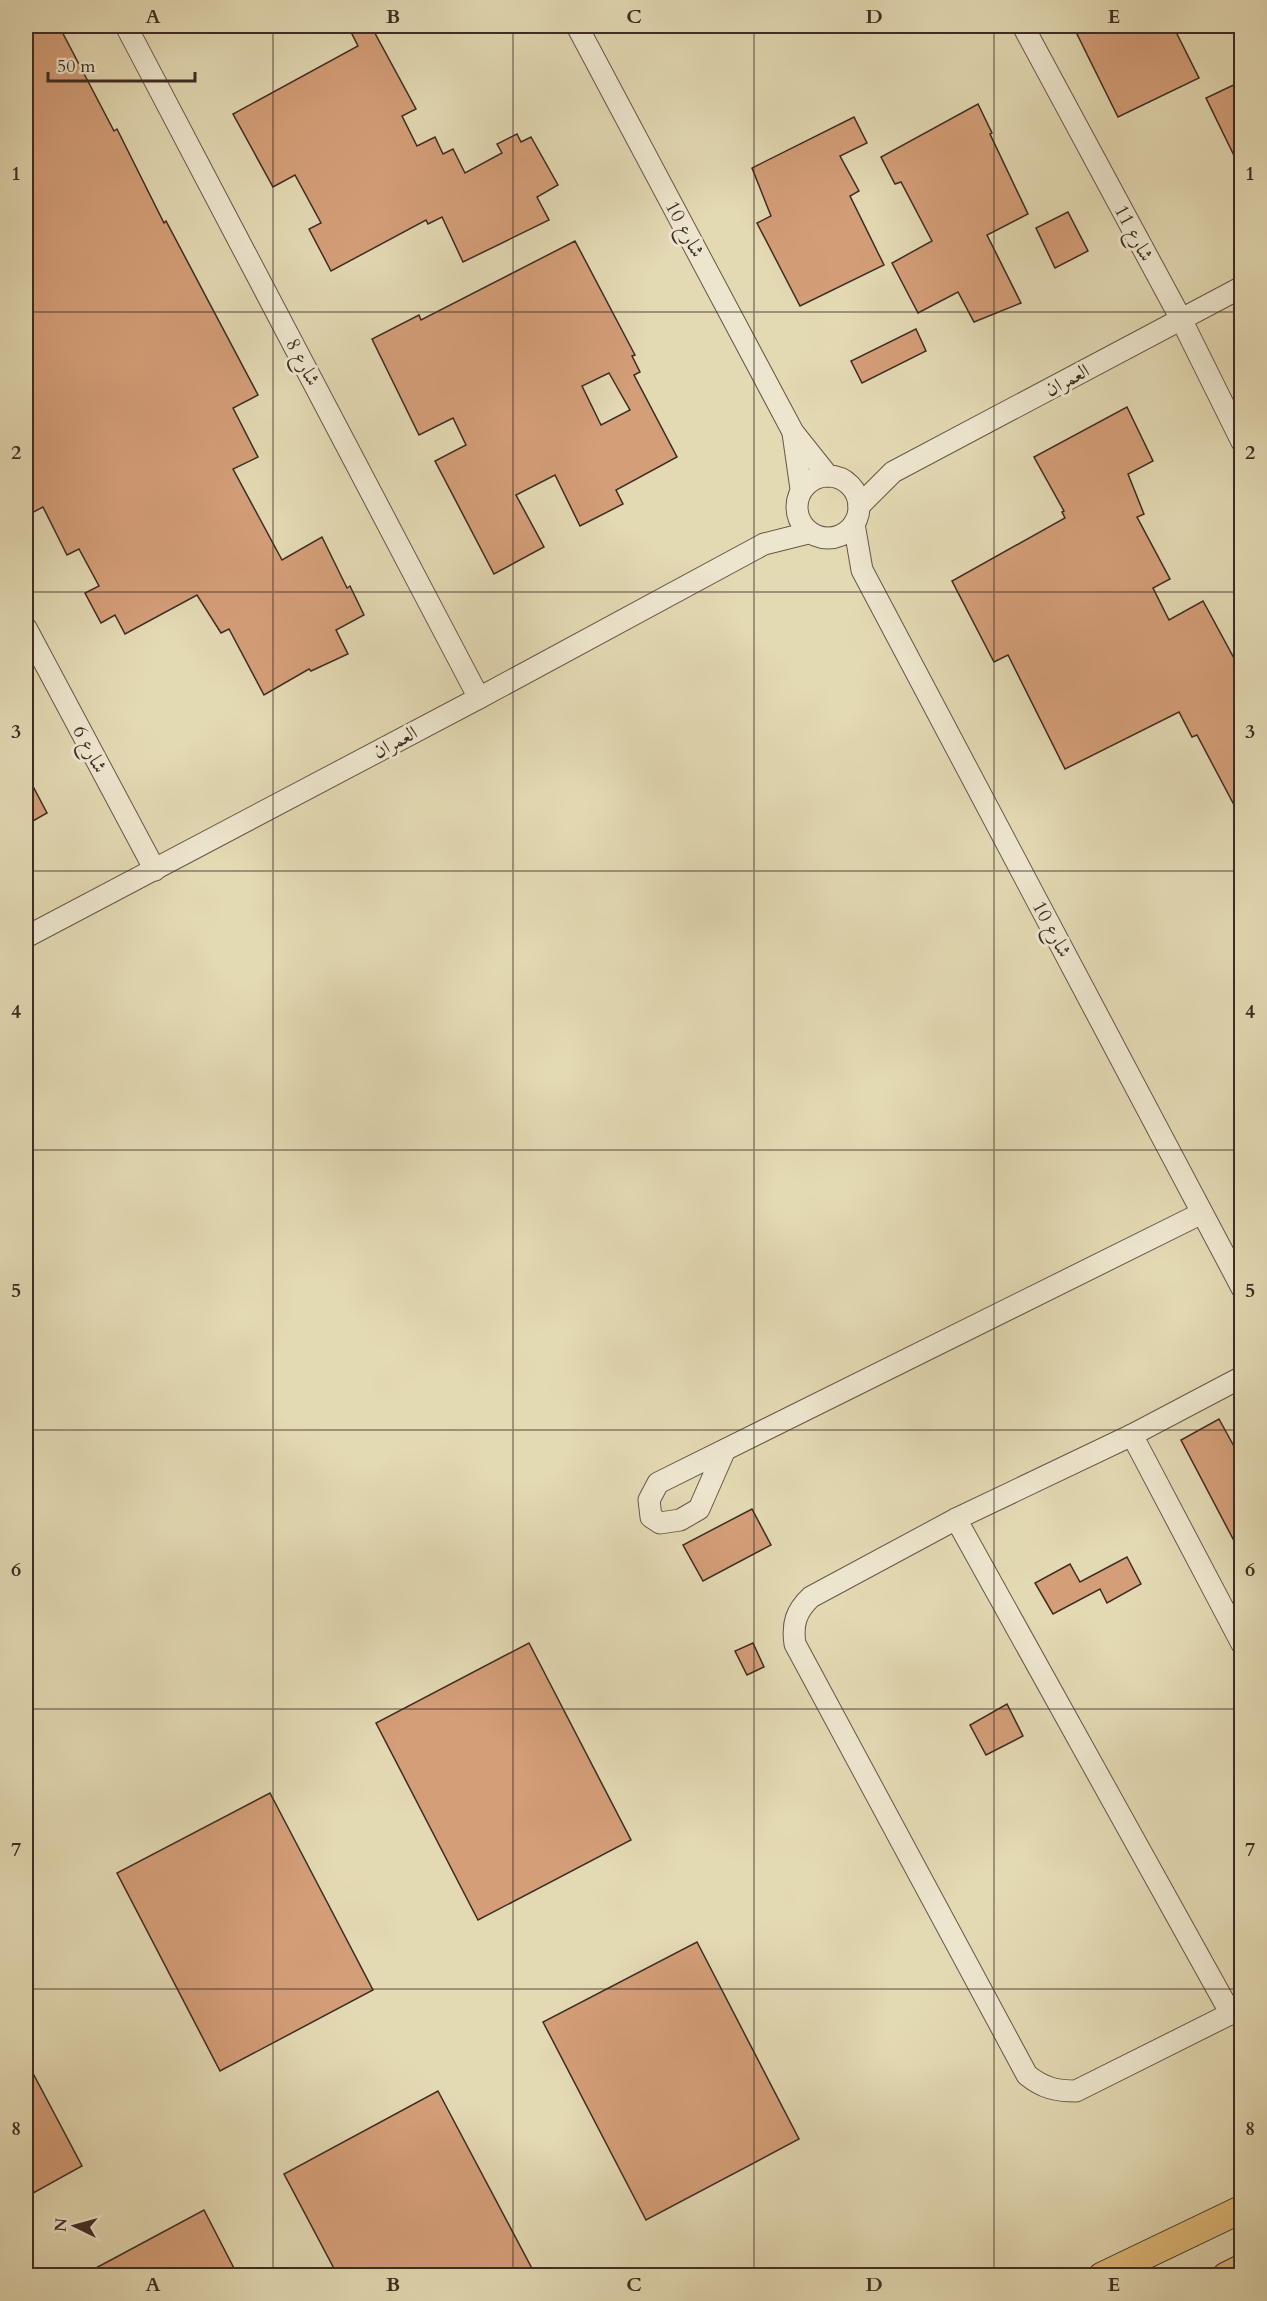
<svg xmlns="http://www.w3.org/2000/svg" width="1267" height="2301" font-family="Cardo,Amiri,serif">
<rect width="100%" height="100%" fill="#e3d9b3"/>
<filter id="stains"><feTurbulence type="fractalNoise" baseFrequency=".00333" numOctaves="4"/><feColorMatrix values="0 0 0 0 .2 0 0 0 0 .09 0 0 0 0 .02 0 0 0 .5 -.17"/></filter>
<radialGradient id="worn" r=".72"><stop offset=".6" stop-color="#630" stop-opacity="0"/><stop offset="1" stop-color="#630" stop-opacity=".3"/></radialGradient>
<g fill="#d49e78" stroke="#3d2c23" stroke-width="1.5" fill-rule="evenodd">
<path d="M26,26H59L114,131L117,129L164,223L166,221L258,395L233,408L258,457L233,469L282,560L322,537L347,588L350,586L364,615L336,630L348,654L311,671L309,669L264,695L229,629L221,633L197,595L125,634L115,615L101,623L85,593L99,586L79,549L67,555L43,507L26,516Z"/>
<path d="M358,26H371L416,109L402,116L417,146L435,137L443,154L453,149L465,173L502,153L497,144L517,134L521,142L531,137L558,185L537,197L549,220L463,262L442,217L428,224L426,220L331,271L309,229L321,223L295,175L273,187L233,114L358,46L350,30Z"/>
<path d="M1073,26H1173L1199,78L1118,117Z"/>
<path d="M1242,81V172L1206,98Z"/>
<path d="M978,104L992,133L990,134L1028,214L987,235L1021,303L974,322L958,292L918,313L892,263L932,241L901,182L895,184L881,157Z"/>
<path d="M854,117L867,143L840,156L859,191L850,196L884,265L800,306L757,223L771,216L752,168Z"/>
<path d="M1068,212L1088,251L1055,268L1036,228Z"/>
<path d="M575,241L635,355L632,356L640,372L634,375L677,457L616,490L623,504L580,526L555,475L516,495L544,547L494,574L435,461L466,445L453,418L419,435L372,339L419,315L421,320ZM609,373L630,410L601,425L582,386Z"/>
<path d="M916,329L926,351L862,383L851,361Z"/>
<path d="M1127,407L1153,461L1128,474L1144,514L1137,517L1170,579L1153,588L1169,620L1203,601L1242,673V820L1197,735L1192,737L1179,712L1065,769L1008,655L994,662L952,581L1065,518L1062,512L1064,511L1034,457Z"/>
<path d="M26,773L47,813L26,825Z"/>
<path d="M1219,1419L1242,1461V1556L1181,1440Z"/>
<path d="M752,1509L771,1545L703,1581L683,1545Z"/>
<path d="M1127,1557L1141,1584L1107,1603L1100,1589L1053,1614L1035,1583L1070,1564L1080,1582Z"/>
<path d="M529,1643L631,1840L478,1920L376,1723Z"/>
<path d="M753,1643L764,1667L747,1675L735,1651Z"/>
<path d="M1007,1704L1023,1736L986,1755L970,1725Z"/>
<path d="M270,1793L373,1990L220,2071L117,1873Z"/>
<path d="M697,1942L799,2139L646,2220L543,2022Z"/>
<path d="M26,2060L82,2166L26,2197Z"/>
<path d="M438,2091L536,2276H338L284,2174Z"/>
<path d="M204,2210L238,2276H81Z"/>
</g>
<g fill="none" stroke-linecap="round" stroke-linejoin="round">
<defs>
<g id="minor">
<path d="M126,26L479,698"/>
<path d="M577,26L793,432L828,476"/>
<path d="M1023,26L1181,319L1242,442"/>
<path d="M793,433L801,489"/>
<circle cx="828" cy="507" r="31"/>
<path d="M859,506L893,472L1242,287"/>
<path d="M854,524L862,570L1242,1288"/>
<path d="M26,628L155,870"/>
<path d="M26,937L479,698L764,544L808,533"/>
<path d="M1242,1377L1132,1435L956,1519L811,1597C796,1611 792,1624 795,1644L1027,2075C1043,2088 1056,2091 1076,2091L1242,2008"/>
<path d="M1132,1435L1242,1644"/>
<path d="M724,1452L699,1509L680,1520L660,1523L651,1517L649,1500L658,1483L1202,1213"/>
<path d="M956,1519L1231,2014"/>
</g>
<g id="major">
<path d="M1102,2276L1242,2209"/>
<path d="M1226,2276L1242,2268"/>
</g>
</defs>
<use href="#minor" stroke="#665747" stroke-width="23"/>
<use href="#major" stroke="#3d2c23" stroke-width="29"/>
<use href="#minor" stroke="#ede6ce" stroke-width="21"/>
<use href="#major" stroke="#e2bc7a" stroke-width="27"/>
</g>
<path fill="none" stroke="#3d2c23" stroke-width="1.5" stroke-opacity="0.55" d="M273,26V2276M513,26V2276M754,26V2276M994,26V2276M26,312H1242M26,592H1242M26,871H1242M26,1150H1242M26,1430H1242M26,1709H1242M26,1989H1242"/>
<g text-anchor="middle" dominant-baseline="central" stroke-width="6" stroke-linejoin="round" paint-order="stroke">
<g font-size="20" fill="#3d2c23" stroke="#ede6ce">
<text transform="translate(685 229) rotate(62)">شارع 10</text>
<text transform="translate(1134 233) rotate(62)">شارع 11</text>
<text transform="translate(303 362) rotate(62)">شارع 8</text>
<text transform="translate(1067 380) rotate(-28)">العمران</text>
<text transform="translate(395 742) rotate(-28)">العمران</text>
<text transform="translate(90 749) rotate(62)">شارع 6</text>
<text transform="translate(1052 929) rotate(62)">شارع 10</text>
</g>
</g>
<rect width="1267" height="2301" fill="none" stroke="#e3d9b3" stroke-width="66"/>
<g transform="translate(75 2226) rotate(275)" stroke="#ede6ce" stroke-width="4.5" paint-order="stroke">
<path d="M0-4.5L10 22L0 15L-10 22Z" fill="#3d2c23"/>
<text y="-9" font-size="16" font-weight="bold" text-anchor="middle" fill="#3d2c23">N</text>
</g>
<path d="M48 72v9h147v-9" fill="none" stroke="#3d2c23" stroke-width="3"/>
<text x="57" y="72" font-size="18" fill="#3d2c23" stroke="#ede6ce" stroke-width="4.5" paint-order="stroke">50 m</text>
<rect x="33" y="33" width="1201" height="2235" fill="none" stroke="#3d2c23" stroke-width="2"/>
<g font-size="20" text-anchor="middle" font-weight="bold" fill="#3d2c23">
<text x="153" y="23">A</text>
<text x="393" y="23">B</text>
<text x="634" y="23">C</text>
<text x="874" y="23">D</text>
<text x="1114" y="23">E</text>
<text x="16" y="180">1</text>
<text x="1250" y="180">1</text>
<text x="16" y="459">2</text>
<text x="1250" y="459">2</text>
<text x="16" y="738">3</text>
<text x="1250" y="738">3</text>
<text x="16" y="1018">4</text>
<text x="1250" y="1018">4</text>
<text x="16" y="1297">5</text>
<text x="1250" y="1297">5</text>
<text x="16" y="1576">6</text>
<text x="1250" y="1576">6</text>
<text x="16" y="1856">7</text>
<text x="1250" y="1856">7</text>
<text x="16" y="2135">8</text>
<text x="1250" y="2135">8</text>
<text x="153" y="2291">A</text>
<text x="393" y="2291">B</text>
<text x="634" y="2291">C</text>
<text x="874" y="2291">D</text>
<text x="1114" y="2291">E</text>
</g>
<rect width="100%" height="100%" filter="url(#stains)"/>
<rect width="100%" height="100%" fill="url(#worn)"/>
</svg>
